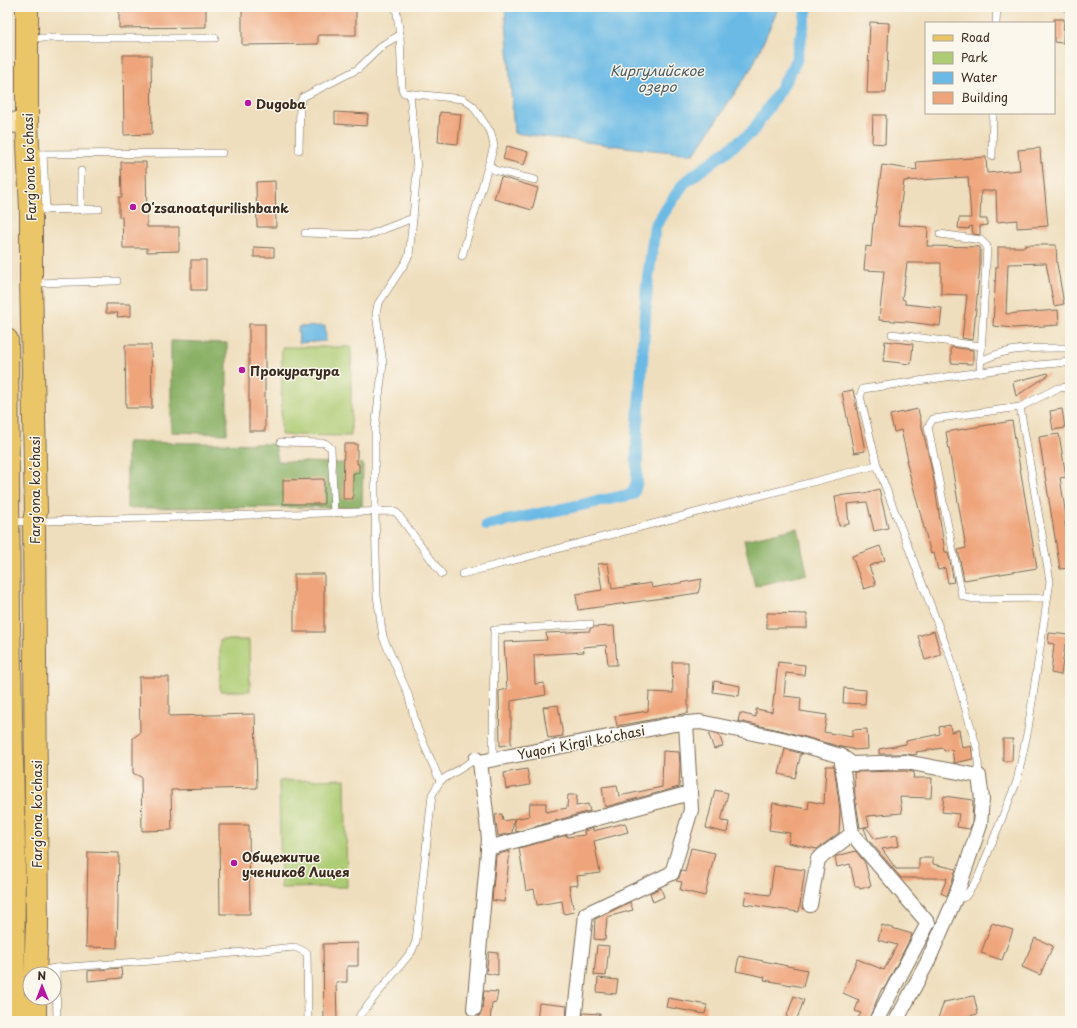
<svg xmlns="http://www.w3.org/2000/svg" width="1077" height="1028" font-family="'Playpen Sans',sans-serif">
<rect width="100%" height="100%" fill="#fbf7ec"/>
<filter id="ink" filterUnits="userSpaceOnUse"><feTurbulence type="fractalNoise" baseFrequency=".025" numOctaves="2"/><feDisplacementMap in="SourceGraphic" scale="8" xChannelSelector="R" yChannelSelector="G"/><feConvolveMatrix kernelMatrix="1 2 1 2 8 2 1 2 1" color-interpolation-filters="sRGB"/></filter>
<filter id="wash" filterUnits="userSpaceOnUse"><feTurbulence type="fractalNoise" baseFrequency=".012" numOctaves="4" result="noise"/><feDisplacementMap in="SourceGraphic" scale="16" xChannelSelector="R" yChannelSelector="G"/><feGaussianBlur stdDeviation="0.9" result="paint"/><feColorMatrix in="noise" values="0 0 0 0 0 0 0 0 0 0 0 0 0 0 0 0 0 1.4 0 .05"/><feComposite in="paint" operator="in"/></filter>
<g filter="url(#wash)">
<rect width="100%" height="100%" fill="#efdebd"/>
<g fill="#aecc74" stroke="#747b49">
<path d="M282,347H351V436L281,435Z"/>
<path d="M220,640H249L250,691H220Z"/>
<path d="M345,779L347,887L281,888L279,781Z"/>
</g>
<g fill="#8ab066" stroke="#626d42">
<path d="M171,341L227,343V434L171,432Z"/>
<path d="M127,442L275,444L278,461L363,464L362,507L127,508Z"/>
<path d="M798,528L807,574L755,586L744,540Z"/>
</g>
<g fill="#6abae5" stroke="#527282">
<path d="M505,7H778L775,16L752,67L694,154L642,149L514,133Z"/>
<path d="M325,326L326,341L299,343L298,327Z"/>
</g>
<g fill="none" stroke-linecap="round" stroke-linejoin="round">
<path stroke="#6abae5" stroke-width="12" d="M487,525L633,494L637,482V438L647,286L655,226L684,183L752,132L779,92L796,61L807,7"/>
</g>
<g id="blocks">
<g fill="#efa57b">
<path d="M119,7H206V27L119,28Z"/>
<path d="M242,7H356V35H318V44L242,45Z"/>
<path d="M1054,19H1064L1063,43L1054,42Z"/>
<path d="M870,22L889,23L886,93H867Z"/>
<path d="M123,55H151L152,134L124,135Z"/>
<path d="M335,112L368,114L367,126L335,124Z"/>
<path d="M440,112L461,114L458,144L438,142Z"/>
<path d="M873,115H886L885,144L872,143Z"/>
<path d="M507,146L528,152L524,165L503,159Z"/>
<path d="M1040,148L1041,163L1042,162L1048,226L1017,228V220L997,222L996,191H981L980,219H987V225L980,226V235L973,234L972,226L969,227V229L958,228L959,218H971L968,177L904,181L898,225L928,227L927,246L980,247V266L973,340L962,338L967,295L941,294V263H907L902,299L905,300V304L942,308L940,326L908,322L879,320L884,271L864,270L866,246L871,247L873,223H874L882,165L917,170L916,162L986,157L987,173L1020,170L1018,150Z"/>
<path d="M121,162H146L147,227H179V251L147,252V248H123L122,217H119V197H122Z"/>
<path d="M501,177L538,188L532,210L494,199Z"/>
<path d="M275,181L276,227H257L256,182Z"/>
<path d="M1025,245H1056L1057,264L1064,304L1054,306L1046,263L1008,264L1006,314L1058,310L1059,325L1014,328L993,326L996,267H998V247H1025Z"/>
<path d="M254,247L274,248V257H254Z"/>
<rect x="191" y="260" width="15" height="30"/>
<path d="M106,304H131V316L117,317L118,313H106Z"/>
<rect x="249" y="324" width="16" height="107"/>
<path d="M885,341L913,344L911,364L883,361Z"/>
<path d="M125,345H151L152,408H126Z"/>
<path d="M951,347L973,350V364L951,363Z"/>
<path d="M1048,373L1049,375L1016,396L1013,382Z"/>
<path d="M853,390L865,451L854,453L842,392Z"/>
<path d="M918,409L933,475L945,552H948L954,582L948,583L945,568L938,570L934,553L931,554L906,460H908L901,430L894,432L890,415Z"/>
<path d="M1062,409L1065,428L1053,430L1050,411Z"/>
<path d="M1012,421L1037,568L964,580L958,550L966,548L946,432Z"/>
<path d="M1059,434L1066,477L1060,478L1067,522H1065L1070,553V568L1060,569L1039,437Z"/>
<path d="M344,444H357V464H359V473H353V499H343Z"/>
<path d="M324,479V504H283V480Z"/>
<path d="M879,489L888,528L874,531L867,502L847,504L849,524L839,526L835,496L865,493Z"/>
<path d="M880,546L885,560L869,566L876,585L864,589L852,556Z"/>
<path d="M608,563L612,589L651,583L652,588L702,579L698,593L578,610L576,594L602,590L598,564Z"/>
<rect x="294" y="574" width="30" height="58"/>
<path d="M767,613L807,614V628H767Z"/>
<path d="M614,626L617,665H608L606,645L583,647L584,652L534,655L535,684L544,683L546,695L511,701V744L500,746L499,691L507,689L504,642L547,640L546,633L590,631V629L593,627Z"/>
<path d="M934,631L941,655L925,660L918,636Z"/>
<path d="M1049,633L1070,635L1069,645H1065L1061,675L1051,673L1054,644L1048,643Z"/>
<path d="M672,662H688V713L617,726L615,716L648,711L649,692L673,693Z"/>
<path d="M778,662L805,665L804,675L786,673L784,696L801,698L800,711L827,715L824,732L852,737V730L867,729L868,749L853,750V749L841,747L784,731L738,721L740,713L756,717V709L772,712L774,694H775Z"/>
<path d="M139,677H169V716L255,714L257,788L171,790L172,830L142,831L141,777L133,773V738L140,733Z"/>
<path d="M714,681L740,686L739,696L713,692Z"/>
<path d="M844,688L866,690L865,704L843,703Z"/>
<path d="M558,705L563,736L548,738L543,707Z"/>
<path d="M950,725L951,732L959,730L962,748L971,746L973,759L954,763L952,750L944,751L943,748L916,752L917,754L914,755L906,754H879V749L906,744V741L940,734L939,727Z"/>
<path d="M712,733L719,735L723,746L714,749L709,735Z"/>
<path d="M1003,739H1013L1012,761H1003Z"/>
<path d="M785,749L803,754H800V758L795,778L779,774Z"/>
<path d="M663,751L679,752L680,764L679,787L605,807L602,787L617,785L619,796L662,787Z"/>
<path d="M826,766H834L840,810L839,833L817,849L788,843L790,833L769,830L773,803L808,809L809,801L824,804Z"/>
<path d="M527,769L530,785L506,789L504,773Z"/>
<path d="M905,771L914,772L913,778H932L931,798L900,797L902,813L867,816L869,826L860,828L855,797L854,772Z"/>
<path d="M715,790L728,793L721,821L729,822L727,833L706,828Z"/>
<path d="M568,795H577L576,806L588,804L590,811L516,832L514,819L529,816L530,803H546V812L567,808Z"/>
<path d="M944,796L973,800L972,823L970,829L957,827L959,814L942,812Z"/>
<path d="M502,814L503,821L514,819L512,833L498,836L495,815Z"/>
<path d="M625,823L628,832L594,841L600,873L577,876L578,885L569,886L574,912L564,914L562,901L537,905L534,889L526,891L519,848L567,835V837L585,835L584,831L593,828V831Z"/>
<path d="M219,825H249L250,914H220Z"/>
<path d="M866,827L875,839L897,835L899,846L882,849L896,869H919V858H933V864L956,869L947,896L941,893L947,878H901L868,839L864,828Z"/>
<path d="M691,848L715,853L705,896L680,890L682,882L676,881L679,878L681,871L685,872Z"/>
<path d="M510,851L504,902L492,900L496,855Z"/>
<path d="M856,851L865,863L871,886L860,889L859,886H855L850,864L837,867L835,857L837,856Z"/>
<path d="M88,852L119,853L117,948L86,947Z"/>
<path d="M774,866L805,870L799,912L744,904L746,892L770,895Z"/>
<path d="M661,888L664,897L653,902L650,893Z"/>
<path d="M630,902L633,910L607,917L605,940L594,939L595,919Z"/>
<path d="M992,923L1013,930L1002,960L981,953Z"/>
<path d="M882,925L912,934L911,937L884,989L882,988L868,1021H856L861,1013L855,1011L859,1000L843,993L857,959L884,970L897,945L878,940Z"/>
<path d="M1035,938L1053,946L1040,975L1022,967Z"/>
<path d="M358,943V966H347V982H336L337,1021H324L323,944Z"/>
<path d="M597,945L609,946L606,976L594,975Z"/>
<path d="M489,952L498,953V975L486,973Z"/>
<path d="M739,956L807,970L803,987L764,980L765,977L736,971Z"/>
<path d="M121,968L122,978L88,981V971Z"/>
<path d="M598,978L618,980L616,994L597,992Z"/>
<path d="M484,991L498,992L496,1002L492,1003L490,1021H478L479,1016L481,1014L482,1010Z"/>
<path d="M794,996L804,1000L796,1021H785Z"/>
<path d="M974,996L978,1014L945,1021H937L944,1002Z"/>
<path d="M668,998L707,1005L705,1014L666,1007Z"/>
<path d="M539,1003L567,1006L566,1021H537Z"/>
<path d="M583,1013L600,1014L599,1021H583Z"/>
</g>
</g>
</g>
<g filter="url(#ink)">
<use href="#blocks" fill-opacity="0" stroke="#7a6956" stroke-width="1"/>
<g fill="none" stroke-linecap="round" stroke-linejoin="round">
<defs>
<g id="lane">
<path d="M396,7L400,35L402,89L404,93L463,99L473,106L491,133L494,146L462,256"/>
<path d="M1065,7L1070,10"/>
<path d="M996,23L997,7"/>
<path d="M30,38H215"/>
<path d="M299,150L300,103L303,97L358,69L384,44L400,35"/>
<path d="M30,154L222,153"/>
<path d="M43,154L46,210"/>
<path d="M992,156L993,113"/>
<path d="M489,164L494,170L535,180"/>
<path d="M33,210L99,209"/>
<path d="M81,210V171"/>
<path d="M413,218L409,255L405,263L378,304L376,314L383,364L375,428V512L377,596L383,637L408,694L417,728L440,781"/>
<path d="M305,233L369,235L413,218L417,169L410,94"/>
<path d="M940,234L981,240L987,246L980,372"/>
<path d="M33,283L117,281"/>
<path d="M892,334L981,346"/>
<path d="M980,361C987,358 994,355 1001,353C1023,347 1047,348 1070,348"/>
<path d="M281,442L325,443L331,448L334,513"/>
<path d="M877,465L951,659L977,748L979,776"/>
<path d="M11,522L392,511L397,513L442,574"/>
<path d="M462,574L877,465L860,396L863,389L1015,367L1070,362"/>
<path d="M1047,598L974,599L962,596L928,427L933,419L1020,407L1058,388L1070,387"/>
<path d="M493,759L494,630L590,624"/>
<path d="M955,899L965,897L977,880L1017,781L1028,729L1050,581L1020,407"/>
<path d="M56,968L57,1021"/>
<path d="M38,971L56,968L151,961L295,947L307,953L308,1021"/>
<path d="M358,1021L360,1015L412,951L416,941L432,795L440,781L476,759"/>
</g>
<g id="street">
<path d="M841,756L852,834L928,923L876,1021"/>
<path d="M476,759L480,762L675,724L700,722L782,739L841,756L852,764L906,762L979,776L982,799L980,825L955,899L927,963L896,1021"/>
<path d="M488,848L690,793"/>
<path d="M810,905L818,859L852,834"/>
<path d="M474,1009L489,839L480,762"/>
<path d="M574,1021L586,914L672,873L691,810L686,723"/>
</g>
<path id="secondary" d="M7,123L27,122"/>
<g id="primary">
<path d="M27,7V122L31,210V278L36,511L34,522L37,926L35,974"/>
<path d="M7,340L9,622L14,852L13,1021"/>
<path d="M35,1021V998"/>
</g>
</defs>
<use href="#lane" stroke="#7a6956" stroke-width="8"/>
<use href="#street" stroke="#7a6956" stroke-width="16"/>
<use href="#secondary" stroke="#7a6956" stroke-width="22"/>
<use href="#primary" stroke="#7a6956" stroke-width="24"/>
<use href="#lane" stroke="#fff" stroke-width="7"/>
<use href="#street" stroke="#fff" stroke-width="14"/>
<use href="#secondary" stroke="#f7e8c3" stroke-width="20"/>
<use href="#primary" stroke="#ebc669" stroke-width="22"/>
</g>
</g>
<g fill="#b5179e" stroke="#fbf7ec" stroke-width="1.5">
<circle cx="248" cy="103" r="4"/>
<circle cx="133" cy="207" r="4"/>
<circle cx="242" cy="370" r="4"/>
<circle cx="234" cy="863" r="4"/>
</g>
<g text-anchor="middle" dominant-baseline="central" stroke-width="3" stroke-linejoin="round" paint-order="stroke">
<g font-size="13" font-weight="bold" fill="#3b2a1e" stroke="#fbf7ec" text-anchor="start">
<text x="256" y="103">Dugoba</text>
<text x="141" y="207">Oʻzsanoatqurilishbank</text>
<text x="250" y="370">Прокуратура</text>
<text x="242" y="856">Общежитие<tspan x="242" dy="15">учеников Лицея</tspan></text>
</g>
<g font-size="13" fill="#3b2a1e" stroke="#fbf7ec">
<text transform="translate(29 167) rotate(-92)">Fargʻona koʻchasi</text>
<text transform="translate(34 490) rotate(-90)">Fargʻona koʻchasi</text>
<text transform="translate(581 742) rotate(-11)">Yuqori Kirgil koʻchasi</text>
<text transform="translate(36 814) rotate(-90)">Fargʻona koʻchasi</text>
</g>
<g font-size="14" font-style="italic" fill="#4b5c64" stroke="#fbf7ec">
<text x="657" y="70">Киргулийское<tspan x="657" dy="16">озеро</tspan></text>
</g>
</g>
<rect width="1077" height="1028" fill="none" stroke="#fbf7ec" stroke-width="24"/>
<rect x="925" y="22" width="130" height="92" fill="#fbf7ec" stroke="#aea59a"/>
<rect x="933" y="35" width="20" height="6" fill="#ebc669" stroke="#aea59a"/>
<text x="961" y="42" font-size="12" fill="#3b2a1e">Road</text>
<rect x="933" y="52" width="20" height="12" fill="#aecc74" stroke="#aea59a"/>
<text x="961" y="62" font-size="12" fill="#3b2a1e">Park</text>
<rect x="933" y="72" width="20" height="12" fill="#6abae5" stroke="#aea59a"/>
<text x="961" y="82" font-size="12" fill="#3b2a1e">Water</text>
<rect x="933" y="92" width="20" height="12" fill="#efa57b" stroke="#aea59a"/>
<text x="961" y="102" font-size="12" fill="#3b2a1e">Building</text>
<g transform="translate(42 986) rotate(359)"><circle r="19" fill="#fbf7ec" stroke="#aea59a"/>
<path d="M0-3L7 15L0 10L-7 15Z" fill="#b5179e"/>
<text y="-6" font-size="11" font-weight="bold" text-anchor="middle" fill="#3b2a1e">N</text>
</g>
</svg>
